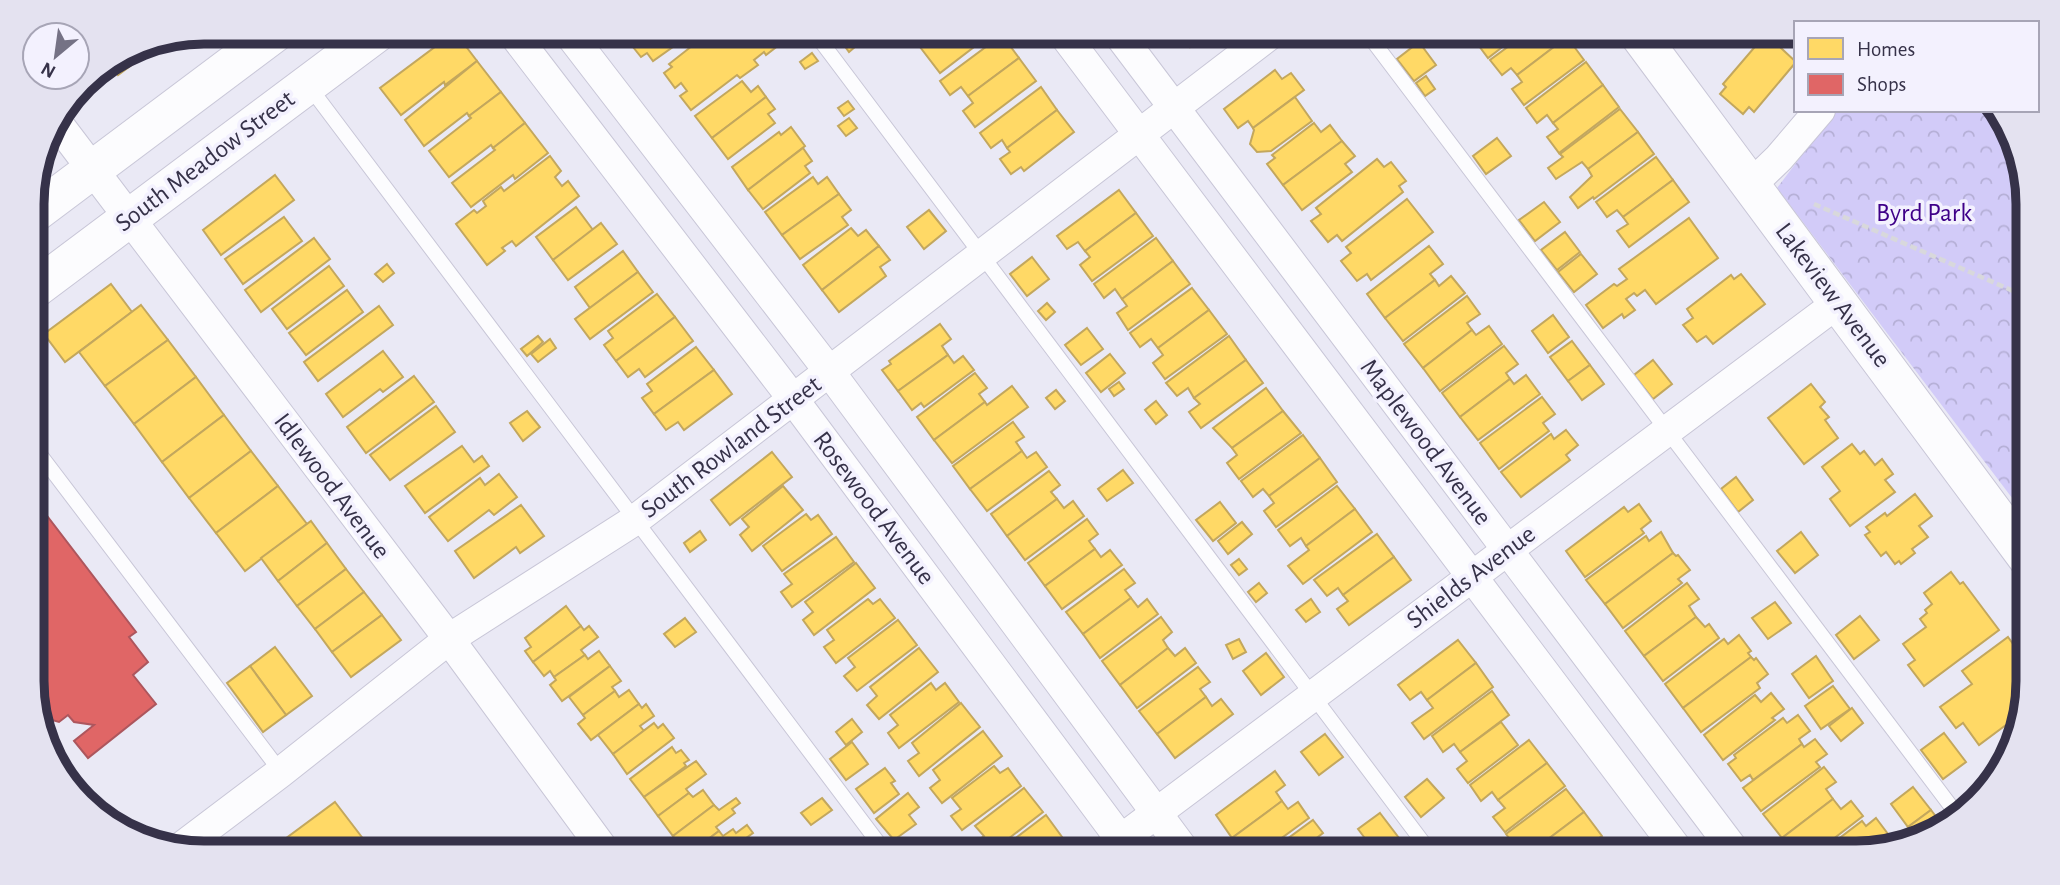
<svg xmlns="http://www.w3.org/2000/svg" width="2060" height="885" font-family="'Alegreya Sans',sans-serif">
<defs>
<pattern id="park-crowns" width="20" height="18" patternUnits="userSpaceOnUse" patternTransform="scale(1.75)"><rect width="20" height="18" fill="#d2cbf8"/><path d="M2 6a3 3 0 1 1 6 0M12 15a3 3 0 1 1 6 0" fill="none" stroke="#b5afd6"/></pattern>
</defs>
<rect width="100%" height="100%" fill="#eae9f5"/>
<path fill="url(#park-crowns)" d="M1836,110H1998L2027,180L2028,519L1777,188Z"/>
<g fill="#ffd966" stroke="#c3a75d" stroke-width="2">
<path d="M455,32L477,61L445,85L444,82L401,115L380,88Z"/>
<path d="M620,32H647L636,39L633,35L626,40Z"/>
<path d="M647,32H694L653,61L647,53L641,57L633,47L639,43L636,39Z"/>
<path d="M706,32H776L784,41L766,55L764,52L754,60L758,65L740,78L737,75L691,110L680,96L687,91L681,83L675,88L664,73L672,67L669,64L706,35L704,33Z"/>
<path d="M907,32H936L918,45Z"/>
<path d="M940,32H983L987,37L940,73L920,47Z"/>
<path d="M1178,32H1210L1190,47Z"/>
<path d="M1484,32H1522L1488,58L1476,42L1486,34Z"/>
<path d="M1528,32H1563L1567,37L1517,75L1511,68L1502,75L1490,60Z"/>
<path d="M1783,32H1796V43Z"/>
<path d="M1773,34L1784,43L1781,48L1796,62L1754,112L1749,107L1743,114L1720,94L1726,87L1723,84L1765,35L1769,39Z"/>
<path d="M848,35L856,46L849,52L841,41Z"/>
<path d="M1002,35L1019,58L968,96L961,87L950,95L940,81Z"/>
<path d="M1567,37L1584,60L1524,105L1512,89L1522,82L1517,75Z"/>
<path d="M154,41L157,46L118,75L109,63L138,44Z"/>
<path d="M1419,42L1436,65L1414,81L1397,59Z"/>
<path d="M812,53L818,61L805,69L800,62Z"/>
<path d="M1019,58L1036,81L975,127L963,111L973,103L968,96Z"/>
<path d="M477,61L501,92L469,116L467,113L424,146L405,120Z"/>
<path d="M1586,62L1603,85L1553,123L1547,115L1537,123L1526,108Z"/>
<path d="M1275,70L1282,79L1291,73L1304,90L1253,128L1248,121L1238,128L1224,109Z"/>
<path d="M1426,76L1435,89L1425,96L1416,83Z"/>
<path d="M742,81L751,92L758,86L766,97L712,138L695,116Z"/>
<path d="M1603,85L1619,107L1559,153L1547,137L1558,129L1553,123Z"/>
<path d="M1041,87L1057,110L1007,148L1002,140L991,148L980,133Z"/>
<path d="M501,92L525,123L493,148L491,145L449,177L429,151L471,118L469,116Z"/>
<path d="M766,97L775,109L768,114L775,123L728,159L712,138Z"/>
<path d="M1295,97L1312,121L1271,151L1257,152L1250,144L1254,130L1253,128Z"/>
<path d="M848,101L854,109L844,116L838,108Z"/>
<path d="M1620,109L1638,132L1588,169L1582,162L1556,179L1548,168L1563,157L1560,154Z"/>
<path d="M1057,110L1074,132L1024,171L1021,167L1011,174L1000,159L1010,152L1007,148Z"/>
<path d="M849,118L857,128L846,136L838,126Z"/>
<path d="M525,123L548,153L515,179L513,175L471,207L452,183L495,150L493,148Z"/>
<path d="M1314,123L1321,132L1330,125L1342,141L1283,185L1267,164L1275,158L1272,155Z"/>
<path d="M791,127L805,146L748,190L732,167L779,132L781,135Z"/>
<path d="M1638,132L1654,154L1594,199L1593,197L1578,208L1570,197L1592,176L1588,169Z"/>
<path d="M1497,138L1511,156L1486,174L1473,156Z"/>
<path d="M1342,141L1355,156L1345,164L1352,172L1302,210L1283,185Z"/>
<path d="M803,148L812,161L805,166L810,173L763,209L748,190Z"/>
<path d="M550,156L561,171L555,177L562,186L568,181L579,196L516,246L512,241L502,248L505,251L487,265L456,224L474,210L477,213L486,206L483,201L501,187L504,191Z"/>
<path d="M1656,157L1673,180L1623,217L1617,210L1607,217L1596,202Z"/>
<path d="M1377,159L1384,167L1391,162L1406,181L1399,186L1403,192L1342,241L1337,235L1328,242L1311,221L1321,214L1316,208Z"/>
<path d="M275,175L294,200L221,255L203,230Z"/>
<path d="M813,177L818,184L827,177L839,194L782,235L765,212Z"/>
<path d="M1673,180L1689,202L1629,247L1617,231L1628,224L1623,217Z"/>
<path d="M1119,190L1136,213L1085,251L1078,242L1067,249L1057,236Z"/>
<path d="M839,194L851,210L842,217L848,225L800,259L782,235Z"/>
<path d="M1407,199L1433,232L1371,280L1367,274L1357,281L1341,261L1351,253L1346,247Z"/>
<path d="M1544,202L1560,222L1535,241L1519,220Z"/>
<path d="M576,207L593,230L553,260L536,237Z"/>
<path d="M929,210L946,231L924,249L907,227Z"/>
<path d="M1136,213L1153,236L1092,281L1080,265L1090,257L1085,251Z"/>
<path d="M284,217L302,241L243,284L225,259Z"/>
<path d="M1689,218L1718,258L1656,304L1645,290L1637,296L1634,293L1626,299L1635,310L1624,318L1622,314L1603,328L1586,305L1614,284L1617,286L1627,279L1619,269Z"/>
<path d="M601,223L617,244L568,280L553,260Z"/>
<path d="M851,228L858,236L866,230L879,246L822,290L803,265Z"/>
<path d="M1565,232L1580,252L1557,270L1541,250Z"/>
<path d="M314,238L330,259L261,312L245,290Z"/>
<path d="M1156,238L1173,261L1122,299L1115,289L1104,298L1094,284Z"/>
<path d="M879,246L890,260L880,267L886,276L839,312L822,290Z"/>
<path d="M1429,246L1443,264L1430,274L1435,280L1385,318L1367,294Z"/>
<path d="M623,251L638,272L590,308L575,287Z"/>
<path d="M1581,254L1597,274L1574,292L1558,272Z"/>
<path d="M1032,257L1049,279L1027,296L1010,274Z"/>
<path d="M1173,261L1190,284L1128,330L1117,313L1127,306L1122,299Z"/>
<path d="M387,264L394,273L383,282L375,274Z"/>
<path d="M329,266L344,286L287,329L272,309Z"/>
<path d="M638,272L653,292L590,339L575,319Z"/>
<path d="M1741,274L1765,304L1713,344L1706,336L1697,342L1683,325L1693,318L1687,309L1731,275L1734,279Z"/>
<path d="M1451,276L1465,293L1403,341L1385,318L1435,280L1439,286Z"/>
<path d="M111,284L132,312L65,362L44,334Z"/>
<path d="M1192,288L1209,310L1158,348L1151,339L1140,347L1130,333Z"/>
<path d="M347,290L363,312L306,355L289,333Z"/>
<path d="M657,294L675,317L616,361L604,345L613,338L608,331Z"/>
<path d="M1467,296L1480,314L1467,323L1472,330L1423,368L1404,344Z"/>
<path d="M1047,303L1055,312L1046,320L1038,311Z"/>
<path d="M141,305L168,340L105,386L79,352Z"/>
<path d="M379,306L393,325L318,381L304,362Z"/>
<path d="M1209,310L1227,334L1165,379L1153,363L1163,355L1158,348Z"/>
<path d="M1553,315L1569,337L1548,353L1532,331Z"/>
<path d="M675,317L693,341L645,377L639,369L628,377L616,361Z"/>
<path d="M940,324L951,339L942,346L948,355L898,391L882,370L891,364L889,361Z"/>
<path d="M1489,326L1502,344L1440,391L1423,368L1472,330L1476,335Z"/>
<path d="M1087,328L1103,349L1081,365L1065,345Z"/>
<path d="M538,336L543,342L527,356L521,349Z"/>
<path d="M1229,336L1246,360L1194,398L1188,388L1177,396L1166,383Z"/>
<path d="M550,339L556,348L538,362L531,354Z"/>
<path d="M168,340L196,377L134,424L105,386Z"/>
<path d="M1572,341L1590,365L1568,381L1550,357Z"/>
<path d="M1504,346L1518,364L1506,373L1510,379L1460,417L1442,393Z"/>
<path d="M696,347L714,370L654,414L642,398L652,391L647,384Z"/>
<path d="M383,351L403,377L383,392L380,389L343,417L326,394Z"/>
<path d="M1110,354L1125,373L1101,392L1086,373Z"/>
<path d="M948,355L954,363L963,356L974,370L924,407L921,403L912,410L898,391Z"/>
<path d="M1246,360L1263,383L1201,428L1189,412L1200,404L1194,398Z"/>
<path d="M1653,360L1672,384L1653,399L1634,375Z"/>
<path d="M1590,365L1604,384L1582,400L1568,381Z"/>
<path d="M714,370L732,394L684,430L678,422L666,430L654,414Z"/>
<path d="M975,373L987,388L979,394L985,402L934,440L917,417Z"/>
<path d="M1526,375L1540,394L1478,440L1460,417L1510,379L1514,384Z"/>
<path d="M414,376L434,402L366,453L347,427Z"/>
<path d="M196,377L224,415L162,462L134,424Z"/>
<path d="M1119,382L1124,389L1114,396L1109,389Z"/>
<path d="M1811,384L1825,402L1820,407L1829,417L1825,420L1838,438L1804,464L1768,418Z"/>
<path d="M1012,386L1028,407L952,463L934,440L985,402L987,405Z"/>
<path d="M1266,388L1283,411L1232,448L1213,428Z"/>
<path d="M1056,390L1065,401L1055,409L1046,398Z"/>
<path d="M1542,397L1555,414L1543,423L1549,431L1499,469L1480,443Z"/>
<path d="M1156,401L1167,415L1156,424L1145,410Z"/>
<path d="M436,406L455,432L390,480L370,455Z"/>
<path d="M527,411L540,427L523,441L510,423Z"/>
<path d="M1283,411L1301,433L1239,479L1227,463L1237,455L1232,448Z"/>
<path d="M224,415L251,451L189,498L162,462Z"/>
<path d="M1013,422L1024,437L1016,442L1022,451L970,489L953,466Z"/>
<path d="M1566,430L1578,445L1566,455L1570,460L1521,497L1501,472L1551,434L1554,439Z"/>
<path d="M1303,435L1320,458L1269,496L1263,489L1253,497L1241,481Z"/>
<path d="M1852,444L1860,454L1864,451L1875,465L1882,459L1893,474L1885,480L1895,492L1850,526L1830,499L1840,491L1822,467Z"/>
<path d="M462,446L474,462L482,456L489,466L425,513L405,486Z"/>
<path d="M251,451L278,486L216,533L189,498Z"/>
<path d="M1022,451L1027,458L1036,452L1047,467L987,511L970,489Z"/>
<path d="M772,452L792,477L730,525L711,500Z"/>
<path d="M1320,458L1337,482L1276,527L1264,511L1274,503L1269,496Z"/>
<path d="M1123,470L1133,483L1107,501L1098,489Z"/>
<path d="M1049,471L1060,485L1051,492L1057,499L1007,536L991,514Z"/>
<path d="M499,474L517,497L494,515L489,510L448,541L429,517L480,478L485,485Z"/>
<path d="M1736,477L1753,500L1738,512L1721,489Z"/>
<path d="M278,486L307,524L245,571L216,533Z"/>
<path d="M783,486L803,510L752,551L740,535L749,527L742,519Z"/>
<path d="M1337,486L1355,509L1306,546L1301,538L1290,546L1278,530Z"/>
<path d="M1915,494L1932,516L1919,526L1928,537L1912,549L1915,553L1901,564L1899,561L1895,564L1886,552L1881,556L1865,535L1870,532L1866,527L1885,513L1887,516Z"/>
<path d="M1057,499L1064,508L1073,501L1084,516L1025,560L1007,536Z"/>
<path d="M1220,502L1236,523L1213,541L1196,520Z"/>
<path d="M1639,504L1651,521L1641,529L1644,533L1585,577L1566,551L1624,507L1628,512Z"/>
<path d="M521,505L544,536L520,553L516,547L474,578L455,551Z"/>
<path d="M1355,509L1372,532L1303,584L1288,566L1309,550L1306,546Z"/>
<path d="M806,514L811,520L818,515L832,534L782,571L763,546Z"/>
<path d="M1087,519L1098,534L1089,541L1095,549L1045,586L1028,563Z"/>
<path d="M311,521L327,543L278,581L261,558Z"/>
<path d="M1242,522L1252,534L1228,554L1218,541Z"/>
<path d="M700,531L706,540L690,552L684,543Z"/>
<path d="M1661,532L1673,553L1605,604L1586,580L1646,536L1649,541Z"/>
<path d="M1801,532L1818,555L1795,573L1777,551Z"/>
<path d="M1377,534L1394,557L1343,595L1338,588L1327,596L1314,580Z"/>
<path d="M836,537L854,562L792,607L781,592L792,584L784,574Z"/>
<path d="M327,543L346,569L297,606L278,581Z"/>
<path d="M1095,549L1101,557L1110,550L1122,565L1062,609L1045,586Z"/>
<path d="M1673,553L1676,556L1678,555L1690,570L1678,579L1682,583L1623,628L1605,604Z"/>
<path d="M1394,557L1411,580L1349,625L1337,609L1348,601L1343,595Z"/>
<path d="M1239,559L1247,569L1239,575L1231,565Z"/>
<path d="M856,563L875,588L814,635L803,620L813,612L805,602Z"/>
<path d="M346,569L364,592L315,629L297,606Z"/>
<path d="M1124,569L1135,583L1125,590L1131,598L1083,634L1066,612Z"/>
<path d="M1951,572L1960,584L1963,582L1999,630L1924,686L1908,665L1915,660L1903,644L1926,627L1920,619L1927,613L1925,610L1932,604L1924,593Z"/>
<path d="M1259,583L1267,593L1256,602L1248,592Z"/>
<path d="M1687,583L1699,599L1689,606L1696,617L1644,656L1625,631Z"/>
<path d="M364,592L382,615L332,652L315,629Z"/>
<path d="M1131,598L1138,607L1147,599L1158,614L1100,658L1083,634Z"/>
<path d="M868,599L873,604L880,599L895,618L836,663L824,647L834,640L827,630Z"/>
<path d="M1311,599L1320,612L1306,622L1296,610Z"/>
<path d="M1775,602L1791,623L1768,639L1752,618Z"/>
<path d="M566,606L581,626L533,662L525,651L531,647L525,638Z"/>
<path d="M382,615L401,640L351,677L332,652Z"/>
<path d="M1860,616L1879,640L1854,659L1836,635Z"/>
<path d="M1161,617L1172,632L1163,640L1168,648L1120,685L1102,661Z"/>
<path d="M1696,617L1705,627L1709,624L1719,638L1663,681L1644,656Z"/>
<path d="M685,618L696,632L675,647L664,634Z"/>
<path d="M898,620L917,645L857,691L844,676L855,667L848,658Z"/>
<path d="M581,626L584,630L589,626L598,637L581,650L585,655L554,677L550,671L544,676L533,662Z"/>
<path d="M1739,635L1751,651L1748,653L1751,657L1683,708L1665,684L1724,639L1728,644Z"/>
<path d="M2008,637L2028,665V682L2022,713L1979,745L1963,723L1956,728L1940,707L1972,684L1962,671Z"/>
<path d="M1239,639L1246,652L1233,659L1226,645Z"/>
<path d="M1458,640L1476,663L1427,700L1421,692L1410,700L1398,685Z"/>
<path d="M275,647L312,696L286,715L250,666Z"/>
<path d="M919,648L938,672L879,719L867,705L877,696L870,687Z"/>
<path d="M1168,648L1175,656L1185,648L1196,663L1137,708L1120,685Z"/>
<path d="M599,651L610,666L562,701L550,685L556,680L554,677L585,655L588,659Z"/>
<path d="M1266,653L1284,677L1261,695L1243,671Z"/>
<path d="M1816,656L1833,681L1809,698L1792,674Z"/>
<path d="M1751,657L1754,660L1756,658L1768,674L1757,683L1760,688L1701,732L1683,708Z"/>
<path d="M1476,663L1493,687L1424,739L1412,723L1433,708L1427,700Z"/>
<path d="M250,666L286,715L263,732L227,683Z"/>
<path d="M610,666L621,681L612,687L615,691L583,715L569,697Z"/>
<path d="M1198,667L1210,682L1200,689L1206,697L1157,734L1139,711Z"/>
<path d="M931,683L936,690L945,683L959,702L899,748L888,733L898,725L890,715Z"/>
<path d="M1833,686L1850,709L1821,729L1805,706Z"/>
<path d="M629,690L639,704L591,740L578,724L585,718L583,715L615,691L619,697Z"/>
<path d="M1492,691L1509,715L1460,752L1454,744L1443,752L1432,736Z"/>
<path d="M1771,693L1784,709L1772,718L1775,720L1723,760L1704,735L1755,695L1761,702Z"/>
<path d="M1206,697L1212,706L1221,699L1233,714L1175,758L1157,734Z"/>
<path d="M961,703L980,727L919,776L908,761L919,753L912,743Z"/>
<path d="M639,704L642,708L646,704L654,716L640,726L644,731L613,754L598,735Z"/>
<path d="M1852,708L1863,723L1841,741L1829,726Z"/>
<path d="M1798,715L1810,731L1799,739L1802,744L1753,780L1750,775L1741,781L1728,764L1736,758L1734,755L1783,718L1787,723Z"/>
<path d="M852,719L862,732L846,745L836,732Z"/>
<path d="M1501,722L1518,745L1468,783L1457,769L1467,761L1460,752Z"/>
<path d="M2021,722L2016,747L2013,751L2008,745L2012,742L2009,738L2016,732L2013,728Z"/>
<path d="M654,723L658,728L663,724L674,738L627,774L613,754Z"/>
<path d="M983,731L1002,756L942,803L930,788L940,780L933,770Z"/>
<path d="M1944,733L1966,762L1943,779L1921,750Z"/>
<path d="M1325,734L1343,757L1319,775L1301,752Z"/>
<path d="M1815,739L1827,754L1816,762L1820,767L1761,811L1743,788L1802,744L1804,747Z"/>
<path d="M1529,740L1547,763L1498,800L1492,792L1481,801L1470,785Z"/>
<path d="M852,742L868,764L846,780L830,759Z"/>
<path d="M672,747L676,753L681,750L689,760L684,763L686,766L644,797L630,779Z"/>
<path d="M696,761L706,774L686,789L689,793L658,816L644,797Z"/>
<path d="M1547,763L1565,786L1505,832L1493,817L1505,808L1498,800Z"/>
<path d="M994,766L1000,773L1008,768L1021,786L962,830L951,816L961,809L952,798Z"/>
<path d="M1824,767L1836,782L1826,789L1833,799L1782,838L1763,814Z"/>
<path d="M885,768L895,781L891,783L899,794L874,813L856,789Z"/>
<path d="M1275,771L1285,785L1276,792L1282,801L1232,838L1216,815Z"/>
<path d="M1427,779L1444,798L1421,817L1405,797Z"/>
<path d="M1913,787L1931,810L1908,827L1891,804Z"/>
<path d="M1024,788L1043,812L990,853H978L972,845L984,836L975,826Z"/>
<path d="M1566,789L1584,812L1535,849L1529,841L1518,850L1506,834Z"/>
<path d="M703,790L714,805L673,836L658,816L689,793L693,797Z"/>
<path d="M908,793L919,807L909,815L916,824L894,840L876,819Z"/>
<path d="M736,798L740,803L732,809L735,813L716,827L719,831L690,853H676L670,846L677,842L673,836L714,805L719,810Z"/>
<path d="M822,798L832,810L811,825L801,813Z"/>
<path d="M1833,799L1841,809L1851,801L1863,816L1815,853H1793L1782,838Z"/>
<path d="M1282,801L1288,809L1298,802L1309,818L1261,853H1244L1232,838Z"/>
<path d="M335,802L374,853H266Z"/>
<path d="M1931,810L1944,827L1916,837L1908,827Z"/>
<path d="M1584,812L1602,836L1579,853H1538L1535,849Z"/>
<path d="M1380,813L1399,838L1376,853L1358,829Z"/>
<path d="M1046,815L1065,841L1048,853H996Z"/>
<path d="M1876,818L1888,834L1877,842L1880,846L1872,851L1820,853L1862,821L1866,826Z"/>
<path d="M1313,820L1323,833L1314,840L1320,849L1315,853H1268Z"/>
<path d="M747,825L753,833L742,841L744,844L731,853H690L719,831L723,836L733,829L736,833Z"/>
<path d="M1601,837L1613,853H1579Z"/>
<path d="M925,841L935,853H908Z"/>
<path d="M756,842L763,851L760,853H731L744,844L748,848Z"/>
</g>
<path fill="#e06666" stroke="#ad565d" stroke-width="2" d="M41,508L136,632L129,637L148,662L133,675L156,704L88,758L74,741L94,725L74,722L68,715L59,722L41,717L33,705V515Z"/>
<g fill="none" stroke-linecap="round" stroke-linejoin="round">
<defs>
<g id="lane">
<path d="M814,32L1431,853"/>
<path d="M1366,32L1959,817"/>
<path d="M308,85L886,853"/>
<path d="M32,444L281,772"/>
</g>
<g id="street">
<path d="M512,32L793,399L1131,853"/>
<path d="M568,32L829,371L1186,853"/>
<path d="M1062,32L1680,853"/>
<path d="M1117,32L1736,853"/>
<path d="M55,120L449,639L606,853"/>
<path d="M1751,185L1779,158L1820,110"/>
<path d="M179,849L281,772L449,639L635,520L1273,32"/>
<path d="M1103,853L1839,302"/>
</g>
<g id="secondary">
<path d="M1637,32L2028,559"/>
<path d="M32,215L276,32"/>
<path d="M32,291L378,32"/>
</g>
</defs>
<use href="#lane" stroke="#c8c6d7" stroke-width="16"/>
<use href="#street" stroke="#c8c6d7" stroke-width="32"/>
<use href="#secondary" stroke="#c8c6d7" stroke-width="40"/>
<path stroke="#d8d8dc" stroke-width="4.5" stroke-dasharray="7 3.5" stroke-linecap="butt" d="M1814,204L2027,297"/>
<use href="#lane" stroke="#fcfcfe" stroke-width="14"/>
<use href="#street" stroke="#fcfcfe" stroke-width="30"/>
<use href="#secondary" stroke="#fcfcfe" stroke-width="38"/>
</g>
<g text-anchor="middle" dominant-baseline="central" stroke-width="7" stroke-linejoin="round" paint-order="stroke">
<g font-size="26" fill="#363249" stroke="#f3f1fe">
<text transform="translate(205 161) rotate(-37)">South Meadow Street</text>
<text transform="translate(1833 295) rotate(53)">Lakeview Avenue</text>
<text transform="translate(1426 442) rotate(53)">Maplewood Avenue</text>
<text transform="translate(731 447) rotate(-37)">South Rowland Street</text>
<text transform="translate(332 486) rotate(53)">Idlewood Avenue</text>
<text transform="translate(874 508) rotate(53)">Rosewood Avenue</text>
<text transform="translate(1471 577) rotate(-37)">Shields Avenue</text>
</g>
<g font-size="26" fill="#3e0088" stroke="#f3f1fe">
<text x="1924" y="213">Byrd Park</text>
</g>
</g>
<path d="M0 0H2060V885H0ZM204 44H1856A160 160 0 0 1 2016 204V681A160 160 0 0 1 1856 841H204A160 160 0 0 1 44 681V204A160 160 0 0 1 204 44Z" fill="#e4e2f0" fill-rule="evenodd"/>
<path fill="none" stroke="#363249" stroke-width="9" d="M204 44H1856A160 160 0 0 1 2016 204V681A160 160 0 0 1 1856 841H204A160 160 0 0 1 44 681V204A160 160 0 0 1 204 44Z"/>
<rect x="1794" y="21" width="245" height="91" fill="#f3f1fe" stroke="#a7a5b6" stroke-width="2"/>
<rect x="1808" y="38" width="35" height="21" fill="#ffd966" stroke="#a7a5b6" stroke-width="2"/>
<text x="1857" y="56" font-size="21" fill="#363249">Homes</text>
<rect x="1808" y="74" width="35" height="21" fill="#e06666" stroke="#a7a5b6" stroke-width="2"/>
<text x="1857" y="91" font-size="21" fill="#363249">Shops</text>
<g transform="translate(56 56) rotate(209)"><circle r="33" fill="#f3f1fe" stroke="#a7a5b6" stroke-width="2"/>
<path d="M0-5L12 26L0 18L-12 26Z" fill="#757285"/>
<text y="-10" font-size="19" font-weight="bold" text-anchor="middle" fill="#363249">N</text>
</g>
</svg>
